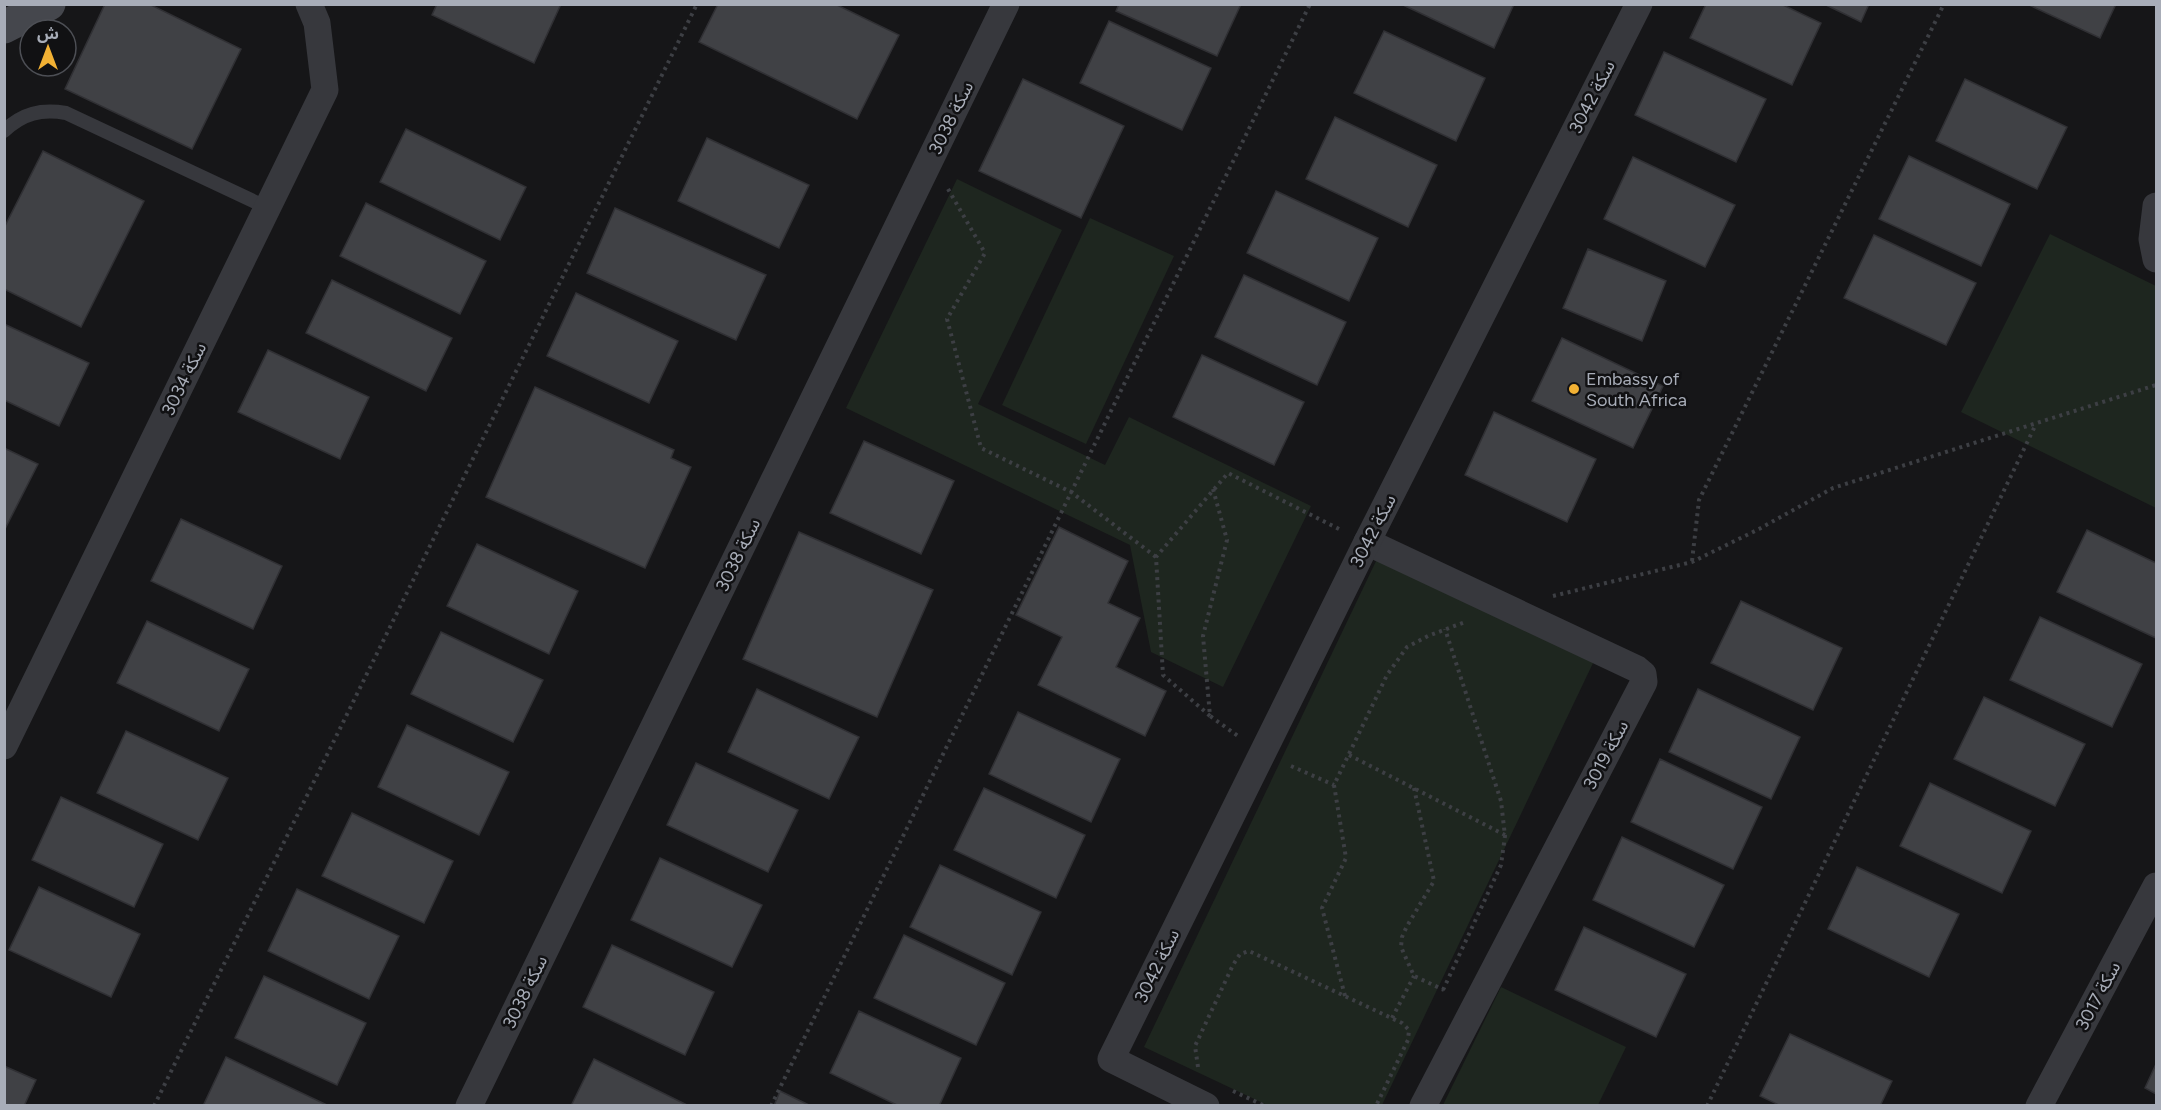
<svg xmlns="http://www.w3.org/2000/svg" width="2161" height="1110" font-family="Figtree,'Noto Sans Arabic',sans-serif">
<rect width="100%" height="100%" fill="#161618"/>
<g fill="#1e261f">
<path d="M957,179L1062,230L978,404L1105,465L1129,417L1311,506L1223,687L1151,652L1130,545L846,408Z"/>
<path d="M1090,218L1174,256L1086,444L1002,405Z"/>
<path d="M2050,234L2156,286V508L1961,412Z"/>
<path d="M1377,559L1594,661L1382,1105H1267L1144,1047Z"/>
<path d="M1501,987L1626,1047L1598,1105H1443Z"/>
</g>
<g fill="#404145" stroke="#303034" stroke-width="1.5">
<path d="M105,4H149L241,49L192,149L65,89Z"/>
<path d="M437,4H561L534,63L432,15Z"/>
<path d="M718,4H835L899,35L857,119L699,42Z"/>
<path d="M1119,4H1241L1217,56L1116,11Z"/>
<path d="M1401,4H1514L1494,48Z"/>
<path d="M1706,4H1781L1821,23L1792,85L1690,38Z"/>
<path d="M1824,4H1869L1861,22Z"/>
<path d="M2027,4H2116L2100,38Z"/>
<path d="M1109,21L1211,68L1182,130L1080,83Z"/>
<path d="M1384,31L1485,78L1456,141L1354,93Z"/>
<path d="M1664,52L1766,99L1736,162L1635,115Z"/>
<path d="M1023,79L1124,126L1081,218L979,171Z"/>
<path d="M1965,79L2067,127L2037,189L1936,141Z"/>
<path d="M1335,117L1437,165L1408,227L1306,179Z"/>
<path d="M406,129L526,187L500,240L380,182Z"/>
<path d="M707,138L809,185L779,248L678,201Z"/>
<path d="M43,151L144,201L81,327L4,289V228Z"/>
<path d="M1909,156L2010,204L1981,266L1879,219Z"/>
<path d="M1633,157L1735,205L1705,267L1604,219Z"/>
<path d="M1276,191L1378,238L1349,301L1247,253Z"/>
<path d="M366,203L486,261L460,314L340,256Z"/>
<path d="M615,208L766,275L736,340L587,273Z"/>
<path d="M1874,235L1976,283L1946,345L1844,298Z"/>
<path d="M1588,249L1666,281L1642,341L1563,308Z"/>
<path d="M1244,275L1346,322L1317,385L1215,337Z"/>
<path d="M332,280L452,338L426,391L306,333Z"/>
<path d="M576,293L678,341L649,403L547,356Z"/>
<path d="M4,324L89,363L59,426L4,400Z"/>
<path d="M1562,338L1663,386L1633,448L1532,401Z"/>
<path d="M268,350L369,397L340,459L238,412Z"/>
<path d="M1202,355L1304,402L1274,465L1173,417Z"/>
<path d="M535,387L674,450L671,458L691,467L645,568L486,497Z"/>
<path d="M1494,412L1596,459L1567,522L1465,475Z"/>
<path d="M864,441L954,481L921,554L830,513Z"/>
<path d="M4,448L38,464L4,531Z"/>
<path d="M181,519L282,566L253,629L151,581Z"/>
<path d="M1059,527L1128,561L1108,603L1140,618L1116,667L1166,691L1145,736L1038,685L1062,637L1016,615Z"/>
<path d="M2087,530L2156,563V638L2057,592Z"/>
<path d="M799,532L933,590L877,717L743,659Z"/>
<path d="M477,544L578,591L549,654L447,606Z"/>
<path d="M1741,601L1842,648L1813,710L1711,663Z"/>
<path d="M2040,617L2142,664L2112,727L2010,680Z"/>
<path d="M147,621L249,669L219,731L117,683Z"/>
<path d="M441,632L543,680L513,742L411,694Z"/>
<path d="M757,689L859,737L829,799L728,752Z"/>
<path d="M1698,689L1800,737L1771,799L1669,752Z"/>
<path d="M1984,697L2085,744L2055,806L1954,759Z"/>
<path d="M1018,712L1120,759L1091,822L989,774Z"/>
<path d="M407,725L509,772L479,835L378,787Z"/>
<path d="M126,731L228,778L198,840L97,793Z"/>
<path d="M1660,759L1762,807L1733,869L1631,822Z"/>
<path d="M696,763L798,810L768,872L667,825Z"/>
<path d="M1930,783L2031,831L2002,893L1900,846Z"/>
<path d="M984,788L1085,835L1056,898L954,850Z"/>
<path d="M61,797L163,844L134,907L32,860Z"/>
<path d="M352,813L453,861L424,923L322,876Z"/>
<path d="M1622,837L1724,885L1694,947L1593,900Z"/>
<path d="M660,858L762,905L732,967L631,920Z"/>
<path d="M940,865L1041,912L1012,975L910,927Z"/>
<path d="M1857,867L1959,914L1929,977L1828,929Z"/>
<path d="M39,887L140,934L111,997L9,950Z"/>
<path d="M297,889L399,936L369,999L268,951Z"/>
<path d="M1584,927L1686,974L1656,1037L1555,990Z"/>
<path d="M904,935L1005,983L976,1045L874,998Z"/>
<path d="M612,945L714,992L685,1055L583,1007Z"/>
<path d="M264,976L366,1023L337,1085L235,1038Z"/>
<path d="M859,1011L961,1058L939,1106H899L830,1073Z"/>
<path d="M1790,1034L1892,1081L1880,1106H1781L1760,1096Z"/>
<path d="M226,1057L327,1105V1106H203Z"/>
<path d="M594,1059L689,1106H571Z"/>
<path d="M2156,1064V1094L2145,1088Z"/>
<path d="M4,1066L36,1080L24,1106H4Z"/>
<path d="M780,1091L811,1106H774Z"/>
</g>
<g fill="none" stroke-linecap="round" stroke-linejoin="round">
<g stroke="#3d3f44" stroke-width="4" stroke-dasharray="3 4.5" stroke-linecap="butt">
<path d="M948,189L985,253L947,319L981,448L1071,492L1156,557"/>
<path d="M1213,489L1227,540L1203,636L1210,716L1238,736"/>
<path d="M1692,561L1699,500L1944,4"/>
<path d="M1553,596L1692,562L1759,529L1833,488L2156,385"/>
<path d="M1210,716L1163,675L1156,557L1228,473L1339,529"/>
<path d="M1349,755L1505,835"/>
<path d="M1291,766L1334,785"/>
<path d="M1414,788L1434,881L1407,926L1402,937L1401,947L1414,976L1444,990"/>
<path d="M1443,990L1501,865L1505,836L1501,801L1445,629"/>
<path d="M1345,996L1322,908L1346,858L1334,785L1387,675L1407,647L1428,636L1465,622"/>
<path d="M1392,1018L1414,976"/>
<path d="M1198,1067L1195,1046L1233,965L1240,954L1249,951L1402,1023L1409,1030L1408,1040L1376,1106"/>
<path d="M1233,1091L1265,1106"/>
<path d="M154,1106L697,4"/>
<path d="M771,1106L1310,4"/>
<path d="M1707,1106L2036,424"/>
</g>
<path stroke="#37383d" stroke-width="14" d="M4,131C23,113 41,109 66,113L268,208"/>
<g stroke="#37383d" stroke-width="27">
<path d="M2156,206L2152,239L2156,259"/>
<path d="M1367,542L1637,669L1643,674L1644,682L1423,1106"/>
<path d="M4,746L325,90L317,23L309,4"/>
<path d="M469,1106L1006,4"/>
<path d="M1206,1106L1111,1059L1367,542L1639,4"/>
<path d="M2039,1106L2156,886"/>
</g>
<path stroke="#45474d" stroke-width="33" d="M4,27L49,4"/>
</g>
<circle fill="#f2b134" stroke="#111113" stroke-width="2" cx="1574" cy="389" r="6"/>
<g text-anchor="middle" dominant-baseline="central" stroke-width="5" stroke-linejoin="round" paint-order="stroke">
<g font-size="18" fill="#a8adb8" stroke="#111113">
<text transform="translate(1592 97) rotate(-63)">سكة 3042</text>
<text transform="translate(951 118) rotate(-64)">سكة 3038</text>
<text transform="translate(184 379) rotate(-64)">سكة 3034</text>
<text transform="translate(1373 531) rotate(-63)">سكة 3042</text>
<text transform="translate(738 555) rotate(-64)">سكة 3038</text>
<text transform="translate(1606 755) rotate(-62)">سكة 3019</text>
<text transform="translate(1157 966) rotate(-64)">سكة 3042</text>
<text transform="translate(525 992) rotate(-64)">سكة 3038</text>
<text transform="translate(2098 996) rotate(-62)">سكة 3017</text>
</g>
<g font-size="18" fill="#a8adb8" stroke="#111113" text-anchor="start">
<text x="1586" y="379">Embassy of<tspan x="1586" dy="21">South Africa</tspan></text>
</g>
</g>
<rect width="2161" height="1110" fill="none" stroke="#a8adb8" stroke-width="12"/>
<g transform="translate(48 48)"><circle r="28" fill="#111113" stroke="#4d4f55" stroke-width="1.5"/>
<path d="M0-4.5L10 22L0 15L-10 22Z" fill="#f2b134"/>
<text y="-9" font-size="16" font-weight="bold" text-anchor="middle" fill="#a8adb8">ش</text>
</g>
</svg>
